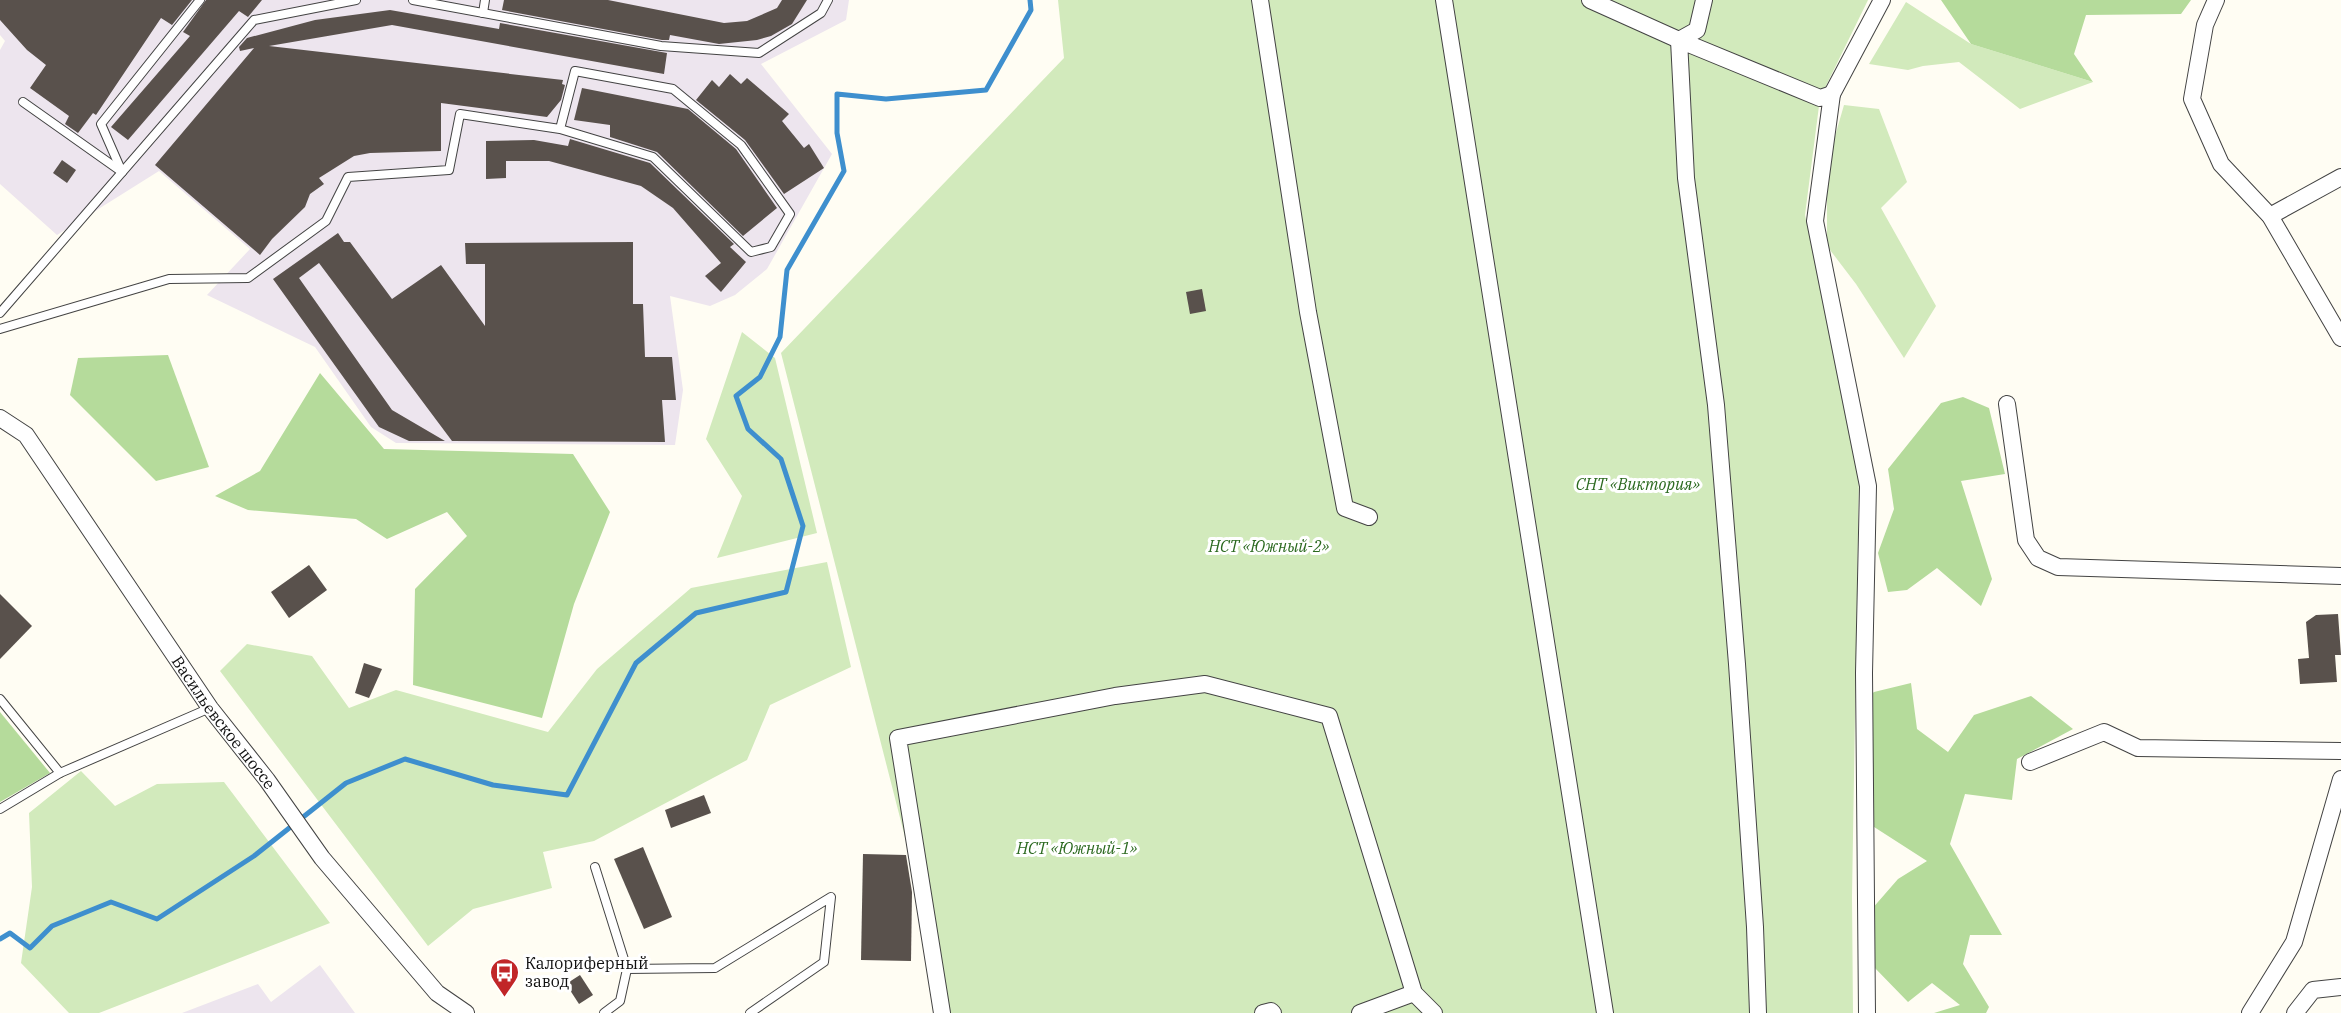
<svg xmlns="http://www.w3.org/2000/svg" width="2341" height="1013" font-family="'IBM Plex Serif',serif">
<rect width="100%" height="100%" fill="#fffdf3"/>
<g fill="#ede5ee">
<path d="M0,0H849L846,20L761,64L832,154L767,269L735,295L710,306L670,296L683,390L675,445L396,443L371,427L315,347L207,295L250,249L159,171L57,235L0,184V50L5,41L0,35Z"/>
<path d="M320,965L355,1013H182L258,984L271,1002Z"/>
</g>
<g fill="#d2eabc">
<path d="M1058,0H1868L1820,98L1805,215L1859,472L1852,897L1853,1013H950L781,353L1064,58Z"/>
<path d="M1906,2L1971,44L2093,82L2020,109L1959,62L1923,66L1908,70L1869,64Z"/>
<path d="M1844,105L1879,109L1907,182L1881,208L1936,306L1904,358L1856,284L1827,246V164Z"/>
<path d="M742,332L775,358L817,533L717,558L742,496L706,439Z"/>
<path d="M827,562L851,667L770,705L747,760L594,841L543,852L552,888L473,909L428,946L220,671L247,644L312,656L349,708L396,690L548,732L597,669L691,588Z"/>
<path d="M81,771L115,806L157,784L224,782L330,923L99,1013H69L21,963L32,887L29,813Z"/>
</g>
<g fill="#b5db9b">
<path d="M1941,0H2191L2181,14L2086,15L2074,54L2093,82L1971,44Z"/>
<path d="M168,355L209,467L156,481L70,395L78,358Z"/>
<path d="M320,373L384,449L573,454L610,512L574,604L542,718L413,685L415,589L467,536L447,512L387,539L356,519L248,510L215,496L260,471Z"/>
<path d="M1963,397L1989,408L2005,474L1961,481L1992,579L1981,606L1937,568L1907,590L1888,592L1878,553L1894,509L1888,469L1941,403Z"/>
<path d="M1911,683L1917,729L1948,752L1974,715L2031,696L2073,729L2017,759L2012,800L1965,794L1950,844L2002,935H1970L1963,964L1989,1007L1986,1013H1934L1960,1005L1932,983L1908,1002L1872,965L1871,910L1898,879L1927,861L1871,825L1868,697L1874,692Z"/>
<path d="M0,712L50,773L0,802Z"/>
</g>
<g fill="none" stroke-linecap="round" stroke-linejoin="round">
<path stroke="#3e8fce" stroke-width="5" d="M0,939L10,933L30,948L52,926L111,902L157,919L254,856L346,783L405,759L493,785L567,795L636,663L696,613L786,592L803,526L781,459L748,429L736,396L760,377L780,337L787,270L844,171L837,133V94L886,99L986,90L1031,10L1030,0"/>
</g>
<g fill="#59514c">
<path d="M0,0H192L172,25L161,18L96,115L93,113L78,133L65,124L69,116L30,88L46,65L27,50L0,20Z"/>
<path d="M206,0H262L248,17L239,11L128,140L111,127L190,36L183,32Z"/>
<path d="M504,0H608L724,23L747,21L777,8L782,0H807L792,24L771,36L757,40L719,44L670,35L669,40H662L502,10Z"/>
<path d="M390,10L499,29L500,23L667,53L664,74L392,25L269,46L563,80L562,84L565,85L561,100L547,117L441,103V151L370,153L354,156L319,178L324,184L310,194L305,207L272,239L260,255L155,165L254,48L240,51L239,47L247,38L315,20Z"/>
<path d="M730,74L741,84L747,78L789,114L782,121L804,148L809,144L824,168L784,194L745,140L696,100L712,80L719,87Z"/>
<path d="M582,88L688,109L736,149L777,208L743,236L657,152L610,137V125L574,120Z"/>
<path d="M570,139L650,163L734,244L730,247L746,262L721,292L705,276L721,263L673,208L641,186L549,161H506V178L486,179V141L534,140L568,146Z"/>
<path d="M62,160L76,170L67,183L53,173Z"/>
<path d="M338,233L344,242H350L392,299L441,265L485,326V264H466L465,243L633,242V304H643L645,357H672L676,400H662L665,442L452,441L319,263L299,278L392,410L445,441H409L379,427L273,279Z"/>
<path d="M1202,289L1206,311L1190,314L1186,292Z"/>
<path d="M309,565L327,590L289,618L271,592Z"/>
<path d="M0,594L32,626L0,659Z"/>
<path d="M2338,614L2341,655H2335L2337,682L2300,684L2298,659L2309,658L2306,622L2316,615Z"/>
<path d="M364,663L382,669L369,698L355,693Z"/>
<path d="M704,795L711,813L671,828L665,810Z"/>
<path d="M643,847L672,917L644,929L614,859Z"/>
<path d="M863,854L906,855L912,892L911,961L861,960Z"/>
<path d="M580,975L593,995L579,1004L566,984Z"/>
</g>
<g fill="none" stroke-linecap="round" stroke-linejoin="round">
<defs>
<g id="lane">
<path d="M413,0L661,46L759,53L821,13L828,0"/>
<path d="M483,13L485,0"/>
<path d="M23,102L122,172"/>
<path d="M122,172L101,124L200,0"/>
<path d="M0,313L254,20L356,0"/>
<path d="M0,329L169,279L248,278L326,221L348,177L449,170L460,114L560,129L653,157L751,252L771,247L790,214L741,145L673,89L575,71L560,129"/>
<path d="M0,699L60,773"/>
<path d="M0,809L60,773L210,708"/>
<path d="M595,867L627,969"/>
<path d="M604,1013L620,1001L627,969L715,968L831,897L824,962L750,1013"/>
</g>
<g id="street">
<path d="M1260,0L1308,312L1345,508L1369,517"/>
<path d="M1444,0L1605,1013"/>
<path d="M1590,0L1679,40L1697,30L1704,0"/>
<path d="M2216,0L2205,25L2192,99L2221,164L2270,216L2341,338"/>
<path d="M1832,94L1882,0"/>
<path d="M2270,216L2341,177"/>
<path d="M2007,404L2026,540L2038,558L2058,567L2341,576"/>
<path id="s1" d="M0,418L26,435L210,708L267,780L322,858L437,993L466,1013"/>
<path d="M2030,762L2104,732L2138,748L2341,751"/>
<path d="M942,1013L898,738L1115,696L1205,684L1329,716L1414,993L1434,1013"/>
<path d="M1263,1013L1271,1011L1273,1013"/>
<path d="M1360,1013L1414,993"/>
<path d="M1758,1013L1755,927L1737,664L1716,405L1686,178L1679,40L1820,98L1832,94L1815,221L1868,486L1864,673L1867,1013"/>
<path d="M2250,1013L2294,942L2341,779"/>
<path d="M2295,1013L2313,990L2341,987"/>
</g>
</defs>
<use href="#lane" stroke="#434343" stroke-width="10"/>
<use href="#street" stroke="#434343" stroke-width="18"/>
<use href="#lane" stroke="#fff" stroke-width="8"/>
<use href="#street" stroke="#fff" stroke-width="16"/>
</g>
<defs>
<symbol id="bus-pin" viewBox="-11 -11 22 30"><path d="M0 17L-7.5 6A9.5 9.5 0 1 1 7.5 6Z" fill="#c12628" stroke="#fff"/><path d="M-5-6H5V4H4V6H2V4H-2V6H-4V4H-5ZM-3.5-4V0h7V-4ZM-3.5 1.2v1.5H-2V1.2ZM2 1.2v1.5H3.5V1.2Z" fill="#fff"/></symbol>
</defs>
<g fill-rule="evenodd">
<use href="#bus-pin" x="488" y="956" width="33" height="45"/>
</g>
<g text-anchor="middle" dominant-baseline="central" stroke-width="6" stroke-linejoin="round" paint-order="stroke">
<g font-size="16" font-style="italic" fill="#2b691f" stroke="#fff">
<text x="1638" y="484">СНТ «Виктория»</text>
<text x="1269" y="546">НСТ «Южный-2»</text>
<text x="1077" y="848">НСТ «Южный-1»</text>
</g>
<g font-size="16" fill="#101010" stroke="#fff">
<text stroke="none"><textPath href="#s1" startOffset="380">Васильевское шоссе</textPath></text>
</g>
<g font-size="16" fill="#101010" stroke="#fff" text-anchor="start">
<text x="525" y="963">Калориферный<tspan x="525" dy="18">завод</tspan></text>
</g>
</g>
</svg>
